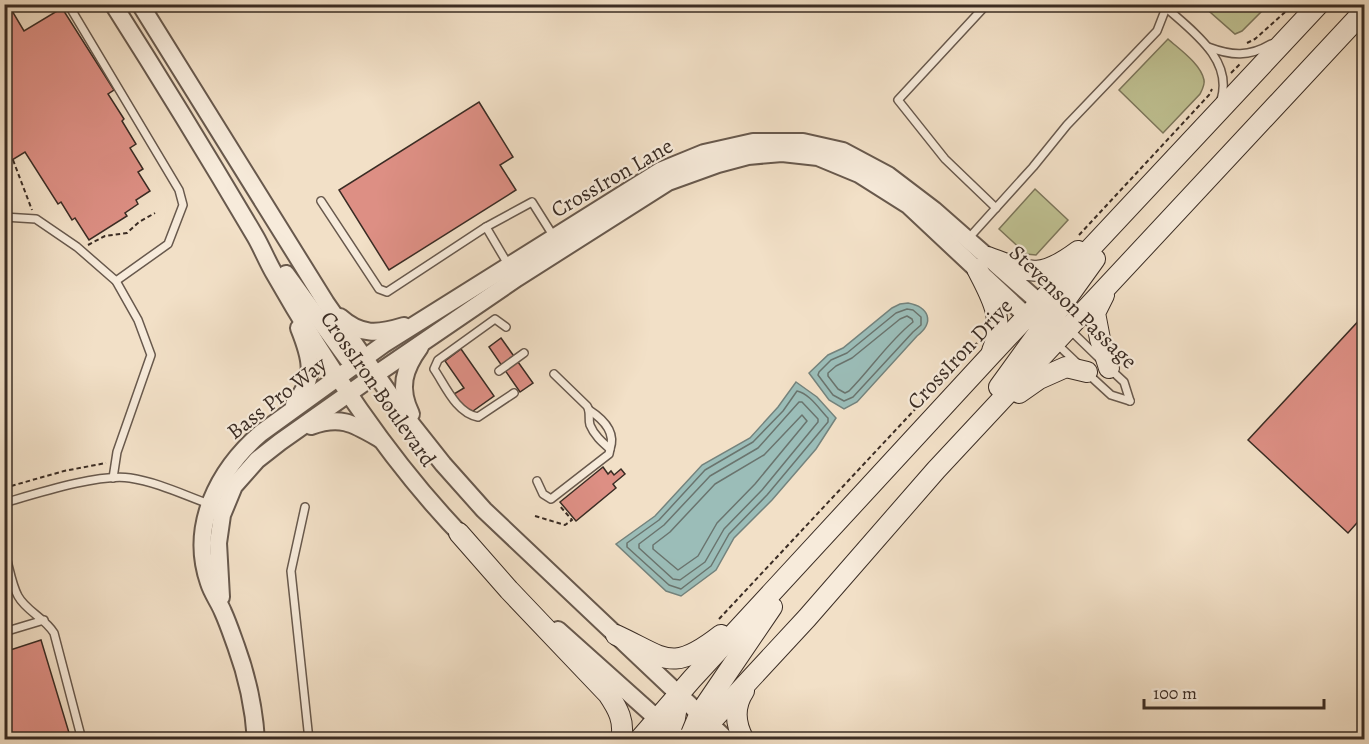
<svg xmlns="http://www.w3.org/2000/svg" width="1369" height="744" font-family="Alegreya,serif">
<rect width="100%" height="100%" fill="#f2e0c7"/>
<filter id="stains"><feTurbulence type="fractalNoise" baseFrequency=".00333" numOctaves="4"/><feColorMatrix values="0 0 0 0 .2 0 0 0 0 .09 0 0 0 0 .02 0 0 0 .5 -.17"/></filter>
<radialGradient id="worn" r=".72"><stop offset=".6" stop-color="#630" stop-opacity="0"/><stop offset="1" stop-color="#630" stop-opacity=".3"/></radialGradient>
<g fill="#bfc192" stroke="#7c765b" stroke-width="1.5">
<path d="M1202,5H1268L1242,31L1235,34Z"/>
<path d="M1168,39C1179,49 1201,64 1204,80C1205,85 1202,90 1200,94L1163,133L1119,90Z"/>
<path d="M1035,189L1068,220L1036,255L1026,254L999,229Z"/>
</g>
<g fill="#9bbdb8" stroke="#74837d" stroke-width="1.5">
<path d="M908,303C929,307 935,322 917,336L857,402L844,409L829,400L809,373L828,355L843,348L892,308L900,304Z"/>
<path d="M796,382L817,397L836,418L816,449L772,500L734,538L716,570L681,596L666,591L616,544L655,516L702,465L750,438L778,407Z"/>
</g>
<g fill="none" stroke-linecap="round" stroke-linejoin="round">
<g stroke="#6a746e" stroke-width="1.5">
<path d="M907,309L913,310L921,317V325L913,332L853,397L844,401L833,395L818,375L819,372L831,360L847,353L896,313Z"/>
<path d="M907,316L912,319L913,322C888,342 871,369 849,391L845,393L838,389L828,376V373L836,366L852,358L900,319Z"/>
<path d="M797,391C810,394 819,409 828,418V422L767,495L729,534L711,566L681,589L669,585L627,547V543L659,520L705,470L753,442L783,411Z"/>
<path d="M799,402H802L818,419V422L762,490L724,529L705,562L680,580L673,579L639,548V544L664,525L710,476L758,448Z"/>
<path d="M802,415L807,421L755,484L717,523L698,556L678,570L653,549V545L670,532L715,484L764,455Z"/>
</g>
</g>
<g fill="#dd8f84" stroke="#3a2c24" stroke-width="1.5">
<path d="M4,4H8L24,31L62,8L114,90L108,94L124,119L122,121L136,144L130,148L143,169L138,172L150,191L136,200L138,204L125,213L127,216L89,240L75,218L72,220L61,202L58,204L25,152L4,165Z"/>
<path d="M479,102L513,157L500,165L516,190L389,270L339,190Z"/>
<path d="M1364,315V515L1348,533L1248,440Z"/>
<path d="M501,338L533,383L520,392L489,347Z"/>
<path d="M461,349L494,396L473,411L465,410L454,394L464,388L445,361Z"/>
<path d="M603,467L608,474L611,471L614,475L621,469L625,474L613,484L616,488L576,521L560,502Z"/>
<path d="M41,640L70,736L60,740H4V652Z"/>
</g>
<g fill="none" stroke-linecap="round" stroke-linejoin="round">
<defs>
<g id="service">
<path d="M68,4L179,190L183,205L168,244L116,281"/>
<path d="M987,4L898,100L945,159L996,208"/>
<path d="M1162,4C1189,29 1234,58 1221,100"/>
<path d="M1208,47C1232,56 1249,57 1271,44"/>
<path d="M321,201L379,289L387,292L486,227L532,202L554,237"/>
<path d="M4,217L36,219L77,247L116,281L138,320L151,355L117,452L113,478"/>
<path d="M486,227L509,266"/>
<path d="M967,240L1033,167L1067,125L1157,31L1166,8L1169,4"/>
<path d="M506,327L495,319L438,360L434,369C445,385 456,413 478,417L514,393"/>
<path d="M1069,329L1100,359"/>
<path d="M1057,344L1077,363"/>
<path d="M1110,369L1124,382L1130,401"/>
<path d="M499,371L524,353"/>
<path d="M1087,373L1111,395L1130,401"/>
<path d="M589,410C603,419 616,432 610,449"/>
<path d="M537,481L543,494L551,499L609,454L610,449C602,442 594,435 590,425C588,418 591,412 587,406L554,374"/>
<path d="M4,503C35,494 100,473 130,478C157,482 184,495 209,504"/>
<path d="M305,507L291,571L309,740"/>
<path d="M4,550C9,565 11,583 18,596C26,611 45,618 54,633L82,740"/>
<path d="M4,632L44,620"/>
</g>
<g id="tertiary">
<path d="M113,4C162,81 209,158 255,236C262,248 267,261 274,273C327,366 391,464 467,541"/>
<path d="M140,4L326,303L405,416L443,464L484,510L727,740"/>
<path d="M286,274L347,358L364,370"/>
<path d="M340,317C361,336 378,334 404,326"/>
<path d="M294,404C317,377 311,358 299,328"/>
<path d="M411,414C398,388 404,369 420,347"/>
<path d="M311,426C341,415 354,424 380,439"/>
<path d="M221,597L218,543L222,515L234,486L257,460L280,442L375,375L517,278L668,182L718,164L748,156L782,153L818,157L859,174L908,205L1035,324"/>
<path d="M558,630L681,740"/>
<path d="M256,740C254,708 247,676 236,646C232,635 228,623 223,612C219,602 212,593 209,583C189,526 218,470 261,433L384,344L660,171L704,153L753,142H803L843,151L888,175L934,210L1049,311"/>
</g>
<g id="secondary">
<path d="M988,257C1030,273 1039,280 1078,251"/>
<path d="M977,269C991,296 1006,321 992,351"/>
<path d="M1104,295L1095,313L1100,339L1109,368"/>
<path d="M1055,342L1054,316L1095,259"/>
<path d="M999,387L1041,329L1043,321L1041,305"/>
<path d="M1019,393L1039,379L1066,367L1087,372"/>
<path d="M459,533L509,590L608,694C618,709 625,721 621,740"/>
<path d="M616,635C666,658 671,674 721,635"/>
<path d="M689,739L700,713L772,607"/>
<path d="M639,740L692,679L989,357L1319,4"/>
<path d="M666,740L675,718L679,694"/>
<path d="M694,740L807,618L936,470L1364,11"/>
<path d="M744,740C735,724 734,706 744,691"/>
</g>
</defs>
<use href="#service" stroke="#68594d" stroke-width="10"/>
<use href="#tertiary" stroke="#68594d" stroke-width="20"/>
<use href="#secondary" stroke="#3a2c24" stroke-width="22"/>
<g stroke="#3a2c24" stroke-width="2" stroke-dasharray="4.5 3" stroke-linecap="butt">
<path d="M1247,43L1255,39L1294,4"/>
<path d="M1231,73L1240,64"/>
<path d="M13,160L32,210"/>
<path d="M1079,235L1209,95L1212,89"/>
<path d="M88,245L105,236L127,233L139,222L155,213"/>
<path d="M4,488L64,471L106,463"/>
<path d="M535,516L565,525L572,520L559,505"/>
<path d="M719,619L977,343"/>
</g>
<use href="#service" stroke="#f7ebdb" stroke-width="7"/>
<use href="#tertiary" stroke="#f7ebdb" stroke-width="16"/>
<use href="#secondary" stroke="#f7ebdb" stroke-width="20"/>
</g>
<g text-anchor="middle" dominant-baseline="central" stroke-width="4.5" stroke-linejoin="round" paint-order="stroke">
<g font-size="22" fill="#3a2c24" stroke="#f7ebdb">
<text transform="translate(612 178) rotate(-30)">CrossIron Lane</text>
<text transform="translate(1073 307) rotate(44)">Stevenson Passage</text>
<text transform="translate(960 354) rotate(-47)">CrossIron Drive</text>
<text transform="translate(378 389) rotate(55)">CrossIron Boulevard</text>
<text transform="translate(277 398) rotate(-38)">Bass Pro Way</text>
</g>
</g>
<rect width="1369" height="744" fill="none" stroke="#f2e0c7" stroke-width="24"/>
<rect x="6" y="6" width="1357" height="732" fill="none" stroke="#3a2c24" stroke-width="3"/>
<rect x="12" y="12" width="1345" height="720" fill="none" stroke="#3a2c24" stroke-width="1.5"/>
<path d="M1144 699v9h180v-9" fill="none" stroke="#3a2c24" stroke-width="3"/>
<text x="1153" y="699" font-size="18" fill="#3a2c24" stroke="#f7ebdb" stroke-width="4.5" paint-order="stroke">100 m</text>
<rect width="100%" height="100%" filter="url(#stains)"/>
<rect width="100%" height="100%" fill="url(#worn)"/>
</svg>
